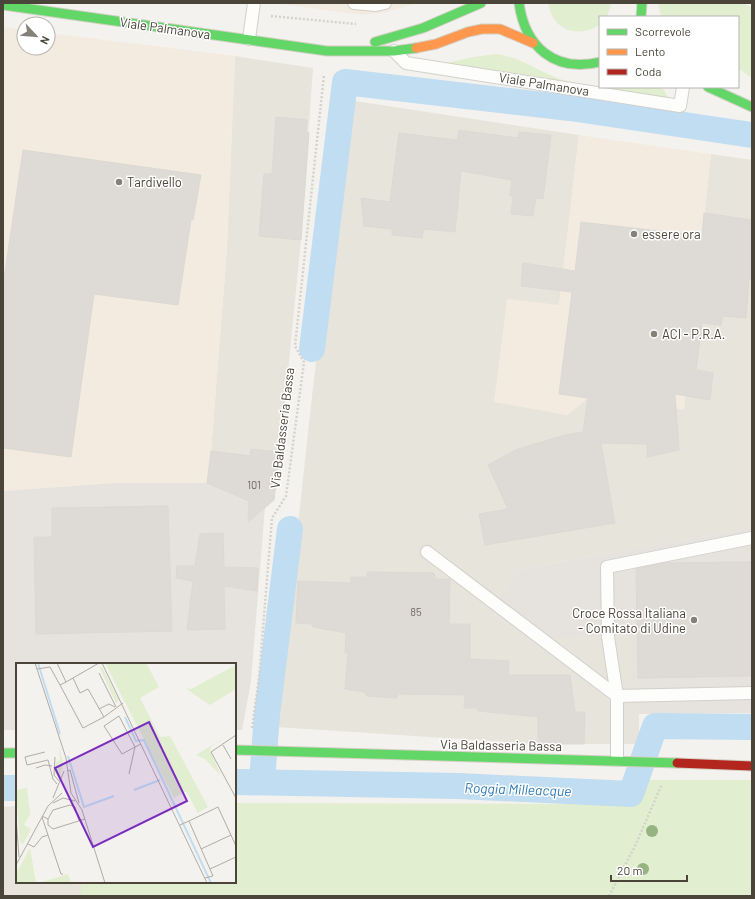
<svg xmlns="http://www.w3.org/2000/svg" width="755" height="899" font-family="Barlow,sans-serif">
<rect width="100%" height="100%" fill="#f4f2ee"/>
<g fill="#e7e4dc">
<path d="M235,56L313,68L301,240L280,452L273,500L265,507L207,483L211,451L227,248Z"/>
<path d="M348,100L579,135L559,306L494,401L567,415L588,398L697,276L711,154L752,160V528L521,569L608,637L632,636V679H639V744H538L276,727L312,396Z"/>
<path d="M17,806V882H81V896H3V807Z"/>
</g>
<g fill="#f3ebdf">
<path d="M274,3H416L387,12L363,15Z"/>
<path d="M3,27L24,30V48H48V33L235,56L227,248L211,451L207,483H116L3,491Z"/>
<path d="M579,135L711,154L684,410L588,398L567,415L494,402L507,299L559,305Z"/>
</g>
<g fill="#e6e2de">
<path d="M116,483H207L265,507L251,681L242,730H235V664H17V730H3V491Z"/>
<path d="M752,528V713L639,714V680L632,679V636L549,638L499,599L521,569Z"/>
</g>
<g fill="#e1eecf">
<path d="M548,3H611L607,17H600L599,25C578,39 552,30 548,3Z"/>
<path d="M658,3H744L752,8V78L738,68V17H661Z"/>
<path d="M497,54C521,57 540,73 563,80C594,89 625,87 658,87L664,90L669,99L438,65L473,57Z"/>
<path d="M642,780H752V896H81V882H235V803L634,804Z"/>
</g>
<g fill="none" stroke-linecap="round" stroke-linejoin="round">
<g stroke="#c0ddf1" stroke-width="26">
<path d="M312,349L345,82L570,108L752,135"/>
<path d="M262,781L267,715L290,529"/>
<path d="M235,782L458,786L631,794L655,726L752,727"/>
<path d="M3,788H17"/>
</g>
</g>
<g fill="#dedbd6" stroke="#dcd9d4">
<path d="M276,117L307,120L306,132L309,133L301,240L259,236L264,174H272Z"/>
<path d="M459,130L518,138L519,132L551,135L543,199L536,198L533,216L511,214L513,196H510L512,180L461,171L455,232L424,229L422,238L392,235V229L364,226L361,198L390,202L399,133L457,140Z"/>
<path d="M23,150L201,175L193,220H191L178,305L94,294L71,457L3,448V285Z"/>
<path d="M704,213L752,220V279H749L746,318L723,316L721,325L702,323L696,370L713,373L710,400L675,394L679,450L647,457V444L601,443L615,523L485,545L479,514L508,509L488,465L515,450L565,435L583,432L588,398L559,394L572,292L521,286L523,263L575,271L581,222L702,236Z"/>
<path d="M251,449L280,452L274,500L248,522L249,501L207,483L211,451L250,456Z"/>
<path d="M168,506L172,631L36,634L34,537H52V508Z"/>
<path d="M223,533L224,567L258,568L257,591L224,586L225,629L187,630L193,581L176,578L177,566H195L200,534Z"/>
<path d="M752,562V676L638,678L636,569L665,563Z"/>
<path d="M367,572L434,573L435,579H450L449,624H470V659L509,661L508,675H570L575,712H585L584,744H538V717L478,711L477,708H464L465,695L398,694L397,698L367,696L364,692L345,689L348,653H345L346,633L313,627L312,624L296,623L298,581L351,583V577H367Z"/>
</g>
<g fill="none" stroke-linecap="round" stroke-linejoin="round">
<defs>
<g id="lane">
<path d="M354,3L376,5L385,3"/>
<path d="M249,39L254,3"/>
<path d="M394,51L406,63L680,106L683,87"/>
<path d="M752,538L607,567L608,637L617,696L752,693"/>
<path d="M427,552L617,696V760"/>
</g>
<g id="fast">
<path d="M519,3C525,47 555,73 600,62"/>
<path d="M3,5L327,51H394L416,48"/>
<path d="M641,17L642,3"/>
<path d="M375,42L423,28L481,3"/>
<path d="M708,87L752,107"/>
<path d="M235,750L677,763"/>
<path d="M3,753H17"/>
</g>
<path id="slow" d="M416,48L436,44L468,32L482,29H500L533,43"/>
<path id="jam" d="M677,763L752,766"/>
</defs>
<use href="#lane" stroke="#d2d0cb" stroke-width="14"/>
<use href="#fast" stroke="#d3cfc5" stroke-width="11"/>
<use href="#slow" stroke="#d3cfc5" stroke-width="11"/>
<use href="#jam" stroke="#d3cfc5" stroke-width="11"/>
<g stroke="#d3d2cc" stroke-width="2.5" stroke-dasharray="2 2" stroke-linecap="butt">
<path d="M271,16L356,24"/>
<path d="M252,728L259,678L272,518L286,496L304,362L295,346L324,75"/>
<path d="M609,896L636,844L661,786"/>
</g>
<use href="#lane" stroke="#fdfdfc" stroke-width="12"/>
<use href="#fast" stroke="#63d668" stroke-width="9"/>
<use href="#slow" stroke="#ff974d" stroke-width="9"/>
<use href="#jam" stroke="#b3261e" stroke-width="9"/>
</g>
<g fill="#96b382">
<circle cx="652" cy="831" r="6"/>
<circle cx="643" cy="869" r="6"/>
</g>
<g fill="#868178" stroke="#fff" stroke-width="1.5">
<circle cx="119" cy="182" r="4"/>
<circle cx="634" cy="234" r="4"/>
<circle cx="654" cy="334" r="4"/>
<circle cx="694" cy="620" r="4"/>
</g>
<g text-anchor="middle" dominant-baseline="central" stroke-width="3" stroke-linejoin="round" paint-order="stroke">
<g font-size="11" fill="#706a61">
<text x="254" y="484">101</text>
<text x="416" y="611">85</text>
</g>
<g font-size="13" fill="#4b4439" stroke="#fff">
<text transform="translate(165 28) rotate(8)">Viale Palmanova</text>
<text transform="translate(544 84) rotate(9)">Viale Palmanova</text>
<text transform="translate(282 428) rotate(-83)">Via Baldasseria Bassa</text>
<text transform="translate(501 745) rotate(1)">Via Baldasseria Bassa</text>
</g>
<g font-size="13" fill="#4b4439" stroke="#fff" text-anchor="start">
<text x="127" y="182">Tardivello</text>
<text x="642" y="234">essere ora</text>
<text x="662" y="334">ACI - P.R.A.</text>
<text x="686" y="613" text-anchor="end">Croce Rossa Italiana<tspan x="686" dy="15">- Comitato di Udine</tspan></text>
</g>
<g font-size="14" font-style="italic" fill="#2e7ab2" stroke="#fff">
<text transform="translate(518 789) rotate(2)">Roggia Milleacque</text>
</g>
</g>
<g transform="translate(16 663)">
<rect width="220" height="220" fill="#f4f2ee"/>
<path d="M89,0H130L143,24L124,35L144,74L154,73L192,144L182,150L170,128L158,135ZM220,2V26L194,42L169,25L175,26ZM83,3L86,4L103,37L100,40ZM220,68L196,83L194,87L205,113L189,96L180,92ZM43,83L47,99L44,115L39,111L40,99L44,97ZM11,125L14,151L8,162L15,166L7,181L4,179L0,127ZM14,185L20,220H0V211ZM52,211L55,220H23Z" fill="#e1eecf"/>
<path fill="none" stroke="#c0ddf1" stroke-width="2" d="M22,0L44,71M109,54L120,78L128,77L195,220M52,93L68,144L98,133M118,127L144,117"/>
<path fill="none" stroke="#b0aca6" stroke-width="1" d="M19,0L50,95L55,130L66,147L89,220M86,0L191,220M21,6L34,4L44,22L50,19L41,0M83,10L100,44M50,19L83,0M44,22L67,65L88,54L72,26L64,30L57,15M83,46L93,41L99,44M103,53L119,84L106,91L88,63ZM88,54L107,40M220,72L195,89L220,135M207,82L215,96M29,89L9,94L11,102L32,97L37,116L41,121M39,94L38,112L43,118M20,105L29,102L36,103M51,108L54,107L63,140M113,111L119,84L125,81M37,135L48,108M37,140L47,135L59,138M26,153L32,156L37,147L54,142L59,144L63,158M0,154L3,194M26,154L45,211H47M32,156V162L37,166L69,156M173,158L202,144L220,183M164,162L173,158L197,213L189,215M12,181L18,184L26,174L32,172M185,186L215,172M0,202L32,143L46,130M194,206L220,194"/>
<path fill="#7b2cbf" fill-opacity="0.15" stroke="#7b2cbf" stroke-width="2" d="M133,59L171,138L77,184L39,105Z"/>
<rect width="220" height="220" fill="none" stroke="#4b4439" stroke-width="2"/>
</g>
<rect width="755" height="899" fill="none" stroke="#4b4439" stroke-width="8"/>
<rect x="599" y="16" width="140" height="72" fill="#ffffff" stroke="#b7b4b0"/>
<rect x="607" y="29" width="20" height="6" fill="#63d668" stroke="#b7b4b0"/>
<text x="635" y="36" font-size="12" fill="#4b4439">Scorrevole</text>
<rect x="607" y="49" width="20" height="6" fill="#ff974d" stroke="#b7b4b0"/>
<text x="635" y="56" font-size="12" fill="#4b4439">Lento</text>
<rect x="607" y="69" width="20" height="6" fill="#b3261e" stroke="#b7b4b0"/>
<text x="635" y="76" font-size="12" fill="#4b4439">Coda</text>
<g transform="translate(36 36) rotate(116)"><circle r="19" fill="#ffffff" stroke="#b7b4b0"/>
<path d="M0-3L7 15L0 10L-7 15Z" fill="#868178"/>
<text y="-6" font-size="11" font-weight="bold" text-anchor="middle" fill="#4b4439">N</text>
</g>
<path d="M611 875v6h76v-6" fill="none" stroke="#4b4439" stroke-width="2"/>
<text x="617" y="875" font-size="12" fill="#4b4439" stroke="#ffffff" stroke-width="3" paint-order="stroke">20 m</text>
</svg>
